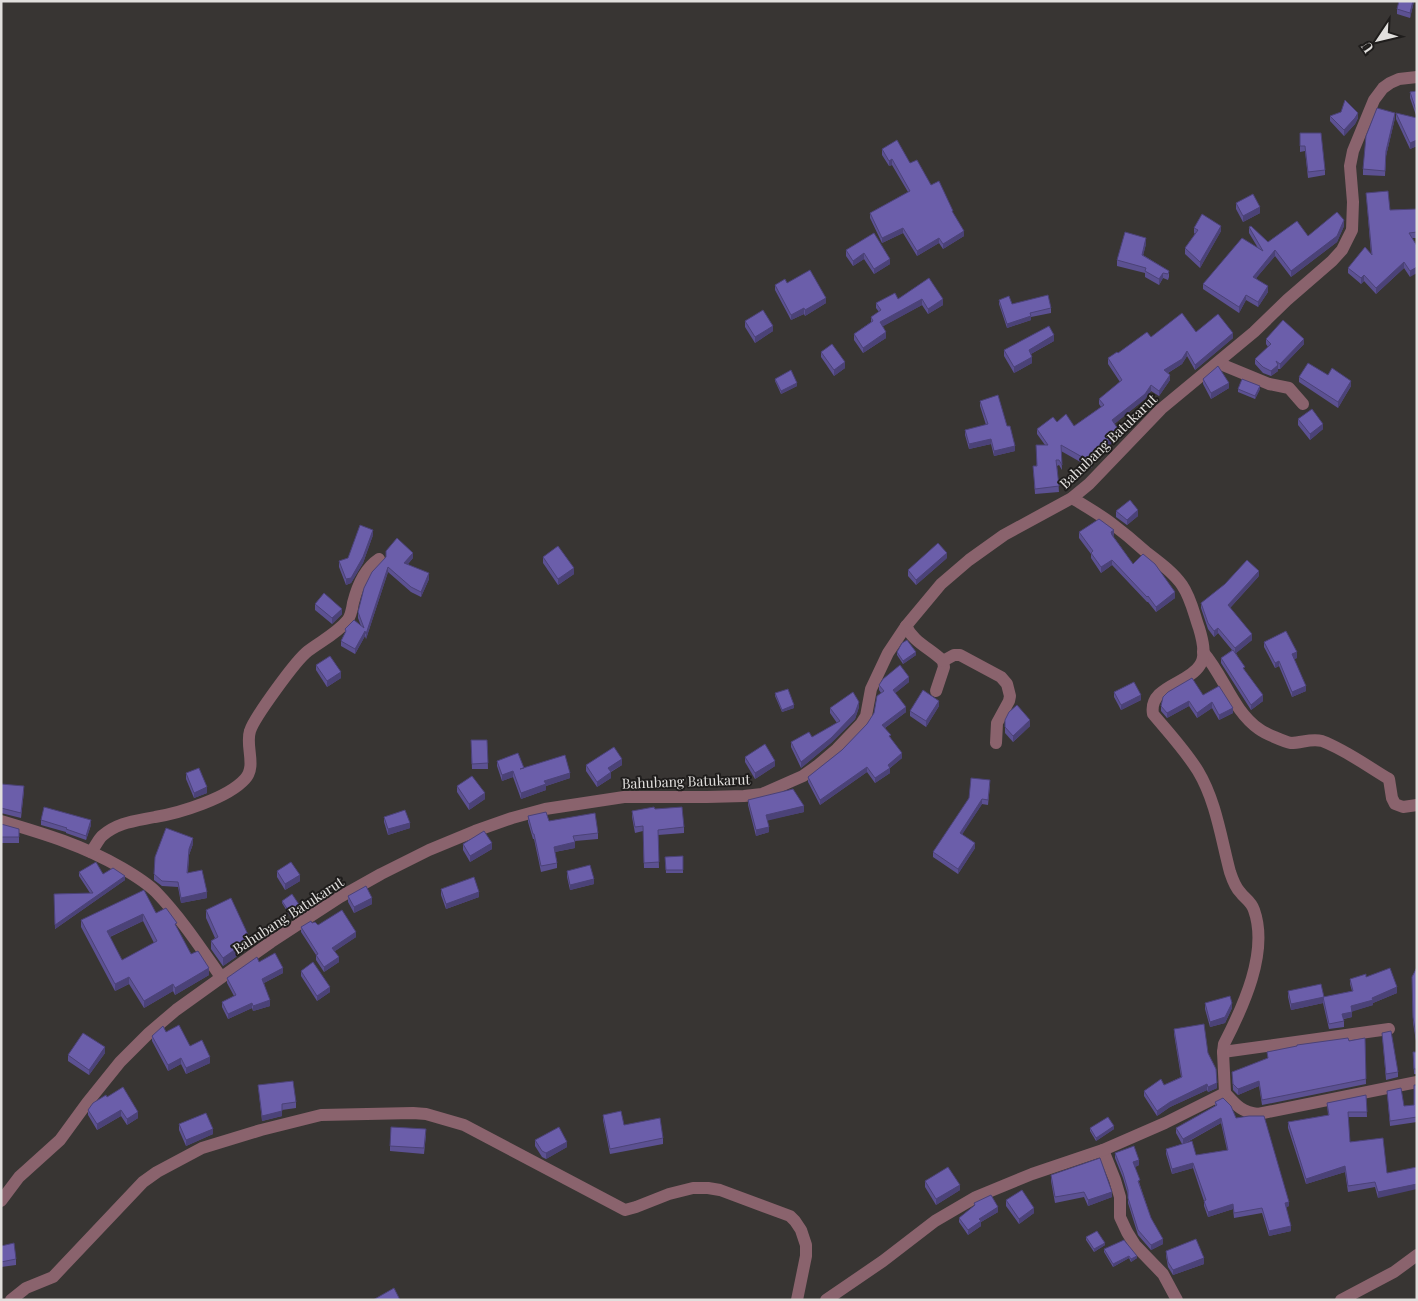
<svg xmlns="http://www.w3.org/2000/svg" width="1418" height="1301" font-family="'Playfair Display',serif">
<rect width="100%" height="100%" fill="#383533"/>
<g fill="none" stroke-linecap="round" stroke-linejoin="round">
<g stroke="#8a636d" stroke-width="12">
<path d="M1218,363L1269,384L1289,388L1303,404"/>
<path d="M906,626C913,642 931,649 943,661L944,667L936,691"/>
<path d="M1203,652C1224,676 1233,711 1259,729C1264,733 1285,742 1291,743C1302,743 1311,738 1322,741C1346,750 1367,766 1389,779L1392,798L1395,804L1403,807L1417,805"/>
<path d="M943,661L954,655H960L1001,677L1007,684L1010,696L1009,701L997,723L996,743"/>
<path d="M1,821C45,834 82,845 122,868C134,875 146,882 156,892C181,918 200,947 221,977"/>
<path d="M91,852C95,847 98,840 102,836C118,822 136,821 155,817C180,813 228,798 245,779C257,766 245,746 250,731C254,718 296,660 308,651C321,641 336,634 347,621C351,616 352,610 353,603C357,587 364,569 379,559"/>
<path d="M1223,1052L1389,1029"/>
<path d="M1225,1093C1236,1105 1241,1112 1258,1114L1417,1082"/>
<path d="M1103,1150L1115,1180L1120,1197V1217L1127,1232L1135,1245L1163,1274L1177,1300"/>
<path d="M11,1300L26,1288L53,1277L143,1182L157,1172L202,1148L261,1130L321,1115L413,1113L426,1114L464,1125L625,1210L636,1207L669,1194L693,1188H708L720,1190L790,1216L795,1221L801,1230L806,1245V1256L797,1300"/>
<path d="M826,1300L883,1261L935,1221L976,1197L1032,1174L1103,1150L1165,1123L1225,1093L1223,1052L1224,1044C1243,1007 1269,952 1254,910C1251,901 1245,899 1240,892C1235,887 1232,878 1230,872C1221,838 1216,801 1198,771C1185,750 1168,732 1153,714C1148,686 1189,684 1200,665C1207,655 1202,638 1199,628C1194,614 1191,598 1182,585C1173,572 1159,562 1146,552C1135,542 1123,532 1111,523C1099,514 1085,506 1072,498"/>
<path d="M1341,1300L1394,1272L1417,1255"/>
</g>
<path stroke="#8a636d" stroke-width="12" d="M1,1201L19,1177L60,1140L87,1103L120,1062L149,1033L176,1010L271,942L340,897L381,874L429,850L475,831L512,818L545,809L624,797H707L744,796L762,794L803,776L817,766L837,749L861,724L866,716L871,689L888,653L906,626L941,584L969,560L1004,535L1072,498L1089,484L1161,409L1254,332L1287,300L1332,261L1342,250L1352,230L1353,202L1350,166L1353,151L1374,100L1383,88L1390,83L1399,79L1417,77"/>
</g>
<g fill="#5c5192" fill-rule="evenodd">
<path d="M1414,1L1410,18L1397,14V9Z"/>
<path d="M1417,91V146L1410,149L1396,119V113L1417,118L1410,98V92Z"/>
<path d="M1330,116L1358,118L1355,124L1344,136L1330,121Z"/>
<path d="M1395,118L1386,156L1385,176L1363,175V169Z"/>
<path d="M1300,133L1325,170V175L1308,178L1305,151L1300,152Z"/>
<path d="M882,149L910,163L931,185L953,213L964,236L943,249L939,243L917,256L903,233L882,243L870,218V213L908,192L892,165L889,166L882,155Z"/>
<path d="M1366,193L1390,210L1417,209V238H1412L1410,277L1404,268L1376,294L1364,281L1361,284L1348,273V268L1371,254Z"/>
<path d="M1236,203L1260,213L1243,222L1236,209Z"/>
<path d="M1344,226L1337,242L1291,277L1275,256L1256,278L1268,292L1258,307L1246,300L1239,313L1203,289V284L1258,248L1249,233V227L1268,242L1308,236Z"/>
<path d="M1194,228L1221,231L1200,268L1185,254V248L1195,234L1194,233Z"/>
<path d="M874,233L890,264L874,274L864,259L853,266L846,256V250Z"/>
<path d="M1146,244L1143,255L1169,271V277L1168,280L1163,278L1159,285L1145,277V273L1117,266V260Z"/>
<path d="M929,278L943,305L928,314L922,305L883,326L886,338L863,353L854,340V334L871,322V317L879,312L876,308V303L898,299Z"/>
<path d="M787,283L826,303L805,316L804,314L791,320L775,290V285Z"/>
<path d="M999,300L1012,304L1051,308V313L1031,317V320L1007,328L999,304Z"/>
<path d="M745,321L773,331L755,343L745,327Z"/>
<path d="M1196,332L1233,338L1195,370L1187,356L1182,364L1168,373L1170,380L1159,396L1151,391L1145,399L1114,424L1120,438L1101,451L1091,468L1061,451L1062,470L1059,465L1057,466L1059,492L1035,494L1033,466H1036L1045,445L1037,434V429L1057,422L1074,426L1101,407L1099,404V399L1120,382L1108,364V358L1151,337Z"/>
<path d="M1266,339L1304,344L1280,369H1278V371L1271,376L1263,373L1255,364V359L1268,347L1266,344Z"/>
<path d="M1054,341L1031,354L1032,363L1014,373L1004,356V350Z"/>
<path d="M821,352L845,368L834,376L821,357Z"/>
<path d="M1328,375L1351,386L1338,408L1299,382V377Z"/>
<path d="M775,379L797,386L781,394L775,381Z"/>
<path d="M1203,379L1229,388L1211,399L1203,384Z"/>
<path d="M1238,389H1260L1255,399L1238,392Z"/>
<path d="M980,401L1015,451L994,456L991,444L969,449L965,435V430L986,425L980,406Z"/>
<path d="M1298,419L1323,429L1310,440L1298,425Z"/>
<path d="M1116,511L1138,516L1127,525L1116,517Z"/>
<path d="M1079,532L1114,535L1113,536L1133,564L1175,598L1156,612L1148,602H1147L1112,565L1101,573L1091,558V554L1079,538Z"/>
<path d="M373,535L363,563L351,583L346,585L339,567V561L348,558Z"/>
<path d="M543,557L574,574L558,585L543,563Z"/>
<path d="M413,558L408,564L429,579L421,597L411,592L388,572L366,639L365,636L355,654L341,646V641L345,633V629L361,626L358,618V612L372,572Z"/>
<path d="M947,558L916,585L908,576V570Z"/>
<path d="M1259,576L1230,608L1252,640L1236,653L1245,671L1263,701L1251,710L1221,663V658L1232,650L1218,633L1214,637L1208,629L1201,608V603Z"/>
<path d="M315,604L342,614L332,624L315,610Z"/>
<path d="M1264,642L1297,658L1294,659L1306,691L1292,697L1279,666L1275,668L1264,647Z"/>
<path d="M897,652L916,655L903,664L897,655Z"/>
<path d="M316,665L341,678L327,687L316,670Z"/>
<path d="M909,682L895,693L906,712L885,728L902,758L890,768V773L875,783L867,772L820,805L808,782V777L842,750L867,724L874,713L881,693L879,690V685Z"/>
<path d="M1114,692L1141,700L1121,710L1114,697Z"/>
<path d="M775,693L794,708L782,712L775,696Z"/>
<path d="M1203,695L1233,713L1219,720L1212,708L1197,718L1189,706L1167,718L1161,711V706Z"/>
<path d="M939,706L926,727L910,716V711Z"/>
<path d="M859,707L855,719L831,743L801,768L791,747V742L812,737L837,723L830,713V708Z"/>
<path d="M1005,720L1030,726L1013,742L1005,733Z"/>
<path d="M471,740H487L488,769H472Z"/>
<path d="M745,757L775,766L755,779L745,762Z"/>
<path d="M497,761L524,768L570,778L546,786V790L521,799L513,777L502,781L497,766Z"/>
<path d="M586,765H622L611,772V778L597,787L586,771Z"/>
<path d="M186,773L207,793L194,798L186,779Z"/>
<path d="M1,784L24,791L21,818L1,813Z"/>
<path d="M990,785L988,805L982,804L962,834L975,848L958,874L933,857V852Z"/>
<path d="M457,786L485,799L469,810L457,792Z"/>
<path d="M748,800L804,812L767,820L769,832L756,836L748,805Z"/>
<path d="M655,809L684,827V833L658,835L659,868H644L643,831L635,833L632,817V811Z"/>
<path d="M528,816L598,833V839L575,841V848L555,852L557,863V868L541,872L534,839H533L528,822Z"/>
<path d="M384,817L410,828L388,835L384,822Z"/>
<path d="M41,820L91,825L86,840L66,833V832L41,825Z"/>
<path d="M1,824L19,835V843H1Z"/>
<path d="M193,844L189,855L188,873L207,898L181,903L178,887L162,886L154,880V874Z"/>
<path d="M463,844L492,849L470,862L463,850Z"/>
<path d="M683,856V873H666L665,857Z"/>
<path d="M277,871L300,881L285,890L277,877Z"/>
<path d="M567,871L594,884L570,890L567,877Z"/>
<path d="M79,872L103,874L125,880L55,929L54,894L90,893L79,876Z"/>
<path d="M441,889L479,897L446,909L441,895Z"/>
<path d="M348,896L372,904L354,913L348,902Z"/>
<path d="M282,901L302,912L292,919L282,903Z"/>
<path d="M206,910L250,947L223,966L211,949V941L215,938L206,918Z"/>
<path d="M156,913L177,928L191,954L209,975L175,995L173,991L144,1008L129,984L115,991L81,927V920ZM143,921L154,943L122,960L110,937Z"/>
<path d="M312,923L356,937L335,951L339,962L324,972L316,960V955L301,932V927Z"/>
<path d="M259,962L283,973L264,983L270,1006L253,1011L252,1008L228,1019L222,1007V1002L234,996L227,983V978Z"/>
<path d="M1417,967V1047L1413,1023L1412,977Z"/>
<path d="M301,971L330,992L317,1001L301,976Z"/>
<path d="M1366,977L1397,993L1373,1003V1005L1352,1011V1017L1344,1019V1027L1329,1029L1323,1003L1291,1010L1288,997V991L1324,997L1352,991L1350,984V979Z"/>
<path d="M1205,1003L1232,1008L1225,1023L1210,1027L1205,1009Z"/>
<path d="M1174,1029L1208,1053L1217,1088L1208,1092L1207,1090L1170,1107L1157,1116L1144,1096V1091L1164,1085L1181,1077L1174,1034Z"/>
<path d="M166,1032L190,1046L210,1063L186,1074L181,1064L168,1071L152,1041V1036Z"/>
<path d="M1382,1033L1398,1072V1077L1386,1080Z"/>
<path d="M1365,1038L1366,1084L1262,1105L1259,1086L1238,1095L1233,1090L1232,1072L1268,1058L1267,1052Z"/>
<path d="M1413,1052H1417V1074H1414Z"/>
<path d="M105,1053L89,1075L68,1061V1055Z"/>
<path d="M258,1085L296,1102V1108L282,1110V1116L262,1121Z"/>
<path d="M1417,1085V1122L1390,1126L1387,1091L1404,1106L1414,1105Z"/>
<path d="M1366,1095L1367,1117H1348L1350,1142L1383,1138L1378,1198L1375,1187L1348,1192L1345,1172L1306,1184L1288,1128V1122L1328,1115L1327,1103Z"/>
<path d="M107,1097L138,1118L127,1125L121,1116L97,1130L88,1115V1110Z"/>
<path d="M1215,1102L1236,1118L1289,1206L1286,1207L1291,1231L1269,1236L1262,1213L1234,1218L1233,1209L1208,1217L1204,1206V1201L1193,1168L1172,1174L1166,1154V1149L1182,1144L1176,1133V1128L1215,1106ZM1221,1123L1227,1150L1196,1155L1184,1144Z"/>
<path d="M603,1115L624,1125L663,1138V1144L610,1154L603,1120Z"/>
<path d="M179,1124L213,1134L186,1146L179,1130Z"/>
<path d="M1090,1128L1114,1129L1096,1141L1090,1131Z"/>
<path d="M426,1135L424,1154L390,1151V1146Z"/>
<path d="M535,1140L567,1147L546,1159L542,1157L535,1146Z"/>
<path d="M1115,1153L1139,1165L1135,1167L1140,1185L1151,1218L1163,1244L1151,1250L1138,1235L1128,1203V1195L1123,1178L1115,1158Z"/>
<path d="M1051,1175L1112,1197L1088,1206L1084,1197L1055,1203L1051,1181Z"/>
<path d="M925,1181L960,1190L936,1205L925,1187Z"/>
<path d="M1006,1200L1034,1213L1019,1224L1006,1206Z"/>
<path d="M974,1203L998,1212L981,1222V1226L968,1235L959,1222V1218L974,1206Z"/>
<path d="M1086,1237L1105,1245L1094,1252L1086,1240Z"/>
<path d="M1,1246L16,1259V1265L1,1267Z"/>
<path d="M1104,1249L1137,1258L1131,1262L1129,1258L1113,1267L1104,1252Z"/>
<path d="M1166,1251L1204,1264L1173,1275L1168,1267L1166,1256Z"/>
</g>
<g fill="#4b4277">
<path d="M1413,1H1414L1410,18V13Z"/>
<path d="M1358,113V118L1355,124L1344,136V130Z"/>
<path d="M1395,113V118L1386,156L1385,176L1386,151Z"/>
<path d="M1417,140V146L1410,149V143Z"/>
<path d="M892,159V165L889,166V161Z"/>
<path d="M1260,207V213L1243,222V216Z"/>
<path d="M1344,220V226L1337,242L1291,277V271Z"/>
<path d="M1221,226V231L1200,268V262Z"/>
<path d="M903,228V233L882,243V238Z"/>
<path d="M964,231V236L943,249V244Z"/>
<path d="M939,238V243L917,256V251Z"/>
<path d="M1146,238V244L1142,260V255Z"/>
<path d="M1275,250V256L1253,282V277Z"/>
<path d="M864,253V259L853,266V261Z"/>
<path d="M890,259V264L874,274V269Z"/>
<path d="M1404,262V268L1376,294V288Z"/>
<path d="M1417,267V273L1410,277V271Z"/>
<path d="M1163,273V278L1159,285V279Z"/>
<path d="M1364,275V281L1361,284V278Z"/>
<path d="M1268,286V292L1258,307V302Z"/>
<path d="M1246,295V300L1239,313V307Z"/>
<path d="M826,298V303L805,316V310Z"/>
<path d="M922,299V305L880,328V322Z"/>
<path d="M943,299V305L928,314V309Z"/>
<path d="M804,308V314L791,320V315Z"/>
<path d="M1031,316V320L1007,328V324Z"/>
<path d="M773,326V331L755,343V337Z"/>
<path d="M886,332V338L863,353V348Z"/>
<path d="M1233,333V338L1195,370V365Z"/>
<path d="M1054,335V341L1029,355V350Z"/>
<path d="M1304,339V344L1280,369V364Z"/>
<path d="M1187,351V356L1182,364L1164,375V370Z"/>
<path d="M1032,357V363L1014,373V367Z"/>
<path d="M845,362V368L834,376V370Z"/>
<path d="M1278,365V371L1271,376V371Z"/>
<path d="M1170,375V380L1159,396V391Z"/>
<path d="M1351,381V386L1338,408V402Z"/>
<path d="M797,383V386L781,394V391Z"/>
<path d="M1229,383V388L1211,399V393Z"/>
<path d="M1151,385V391L1145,399L1112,426V420Z"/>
<path d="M1260,386V389L1255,399V396Z"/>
<path d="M1323,424V429L1310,440V434Z"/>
<path d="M1120,432V438L1101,451L1091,468V462L1101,446Z"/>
<path d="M991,439V444L969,449V444Z"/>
<path d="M1015,446V451L994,456V451Z"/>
<path d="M1138,510V516L1127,525V520Z"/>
<path d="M373,530V535L363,563L351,583L346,585V579Z"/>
<path d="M1114,530V535L1111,538V532Z"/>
<path d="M413,553V558L404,568V563Z"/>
<path d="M947,553V558L916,585V580Z"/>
<path d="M1112,560V565L1101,573V567Z"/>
<path d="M388,567V572L366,639V634Z"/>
<path d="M574,568V574L558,585V579Z"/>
<path d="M1259,571V576L1228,610V605Z"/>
<path d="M429,573V579L421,597V592Z"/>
<path d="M1175,592V598L1156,612V607Z"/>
<path d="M342,609V614L332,624V618Z"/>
<path d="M1218,628V633L1214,637V631Z"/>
<path d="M365,631V636L355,654V649Z"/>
<path d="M1252,634V640L1235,654V648Z"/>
<path d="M916,652V655L903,664V661Z"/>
<path d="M1297,652V658L1292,660V654Z"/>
<path d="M1279,661V666L1275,668V663Z"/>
<path d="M341,672V678L327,687V681Z"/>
<path d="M909,677V682L893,695V690Z"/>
<path d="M1306,686V691L1292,697V692Z"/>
<path d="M1141,695V700L1121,710V705Z"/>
<path d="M1263,695V701L1251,710V705Z"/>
<path d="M939,701V706L926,727V721Z"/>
<path d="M1189,701V706L1167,718V713Z"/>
<path d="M859,702V707L855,719L831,743L801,768V762Z"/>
<path d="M1212,702V708L1197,718V713Z"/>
<path d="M794,705V708L782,712V710Z"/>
<path d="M906,707V712L882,730V725Z"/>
<path d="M1233,708V713L1219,720V715Z"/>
<path d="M1030,720V726L1013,742V736Z"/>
<path d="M902,753V758L890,768V773L875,783V778L888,765Z"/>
<path d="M622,759V765L608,773V768Z"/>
<path d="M775,761V766L755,779V773Z"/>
<path d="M867,767V772L820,805V800Z"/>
<path d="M513,771V777L502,781V775Z"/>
<path d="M611,772V778L597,787V782Z"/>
<path d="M570,773V778L546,786V790L521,799V793L544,781Z"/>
<path d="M207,787V793L194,798V793Z"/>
<path d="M485,793V799L469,810V804Z"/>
<path d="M982,799V804L960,838V833Z"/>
<path d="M804,806V812L766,821V815Z"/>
<path d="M91,820V825L86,840V836Z"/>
<path d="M410,823V828L388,835V829Z"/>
<path d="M769,827V832L756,836V830Z"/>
<path d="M193,838V844L189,855L187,879L189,849Z"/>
<path d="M575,842V848L554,852V847Z"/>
<path d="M492,843V849L470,862V856Z"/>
<path d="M975,843V848L958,874V869Z"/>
<path d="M300,875V881L285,890V884Z"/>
<path d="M125,876V880L55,929V925Z"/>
<path d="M594,879V884L570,890V885Z"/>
<path d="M207,892V898L181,903V898Z"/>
<path d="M479,892V897L446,909V904Z"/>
<path d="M372,898V904L354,913V907Z"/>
<path d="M302,909V912L292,919V916Z"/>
<path d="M143,914V921L107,938V931Z"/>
<path d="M356,932V937L332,953V948Z"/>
<path d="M250,939V947L223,966V958Z"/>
<path d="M339,957V962L324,972V967Z"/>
<path d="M209,968V975L175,995V988Z"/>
<path d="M283,968V973L262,984V979Z"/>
<path d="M129,977V984L115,991V984Z"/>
<path d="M173,984V991L144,1008V1001Z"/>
<path d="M330,987V992L317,1001V996Z"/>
<path d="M1397,987V993L1373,1003V1005L1351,1012V1006Z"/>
<path d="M1323,997V1003L1291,1010V1004Z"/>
<path d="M270,1000V1006L253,1011V1006Z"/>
<path d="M252,1003V1008L228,1019V1014Z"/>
<path d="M1232,1003V1008L1225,1023L1210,1027V1022Z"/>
<path d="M1352,1012V1017L1342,1019V1014Z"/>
<path d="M105,1047V1053L89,1075V1070Z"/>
<path d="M210,1057V1063L186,1074V1068Z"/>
<path d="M181,1058V1064L168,1071V1065Z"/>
<path d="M1259,1081V1086L1238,1095V1089Z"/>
<path d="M1217,1083V1088L1208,1092V1087Z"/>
<path d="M1207,1084V1090L1170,1107L1157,1116V1111L1170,1102Z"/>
<path d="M121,1110V1116L97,1130V1124Z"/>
<path d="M282,1111V1116L262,1121V1116Z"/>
<path d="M138,1112V1118L127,1125V1119Z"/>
<path d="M1221,1118V1123L1183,1144V1139Z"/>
<path d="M1114,1126V1129L1096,1141V1138Z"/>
<path d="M213,1129V1134L186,1146V1140Z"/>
<path d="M567,1142V1147L546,1159V1153Z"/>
<path d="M1139,1160V1165L1133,1168V1162Z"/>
<path d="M1193,1163V1168L1172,1174V1169Z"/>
<path d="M1345,1166V1172L1306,1184V1179Z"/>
<path d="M1417,1184V1189L1378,1198V1192Z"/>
<path d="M960,1185V1190L936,1205V1199Z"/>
<path d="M1112,1192V1197L1088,1206V1200Z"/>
<path d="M1289,1202V1206L1285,1208V1203Z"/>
<path d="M1233,1204V1209L1208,1217V1212Z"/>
<path d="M998,1207V1212L981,1222V1226L968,1235V1230L979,1219Z"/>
<path d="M1034,1208V1213L1019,1224V1219Z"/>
<path d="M1291,1226V1231L1269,1236V1231Z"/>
<path d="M1163,1239V1244L1151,1250V1245Z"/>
<path d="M1105,1243V1245L1094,1252V1249Z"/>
<path d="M1129,1256V1258L1113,1267V1264Z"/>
<path d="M1137,1256V1258L1131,1262V1259Z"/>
<path d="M1204,1258V1264L1173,1275V1270Z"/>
</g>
<g fill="#6b5eaa" stroke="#4b4277" fill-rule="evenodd">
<path d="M1399,1H1413L1410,13L1397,9Z"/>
<path d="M1417,91V113L1410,92Z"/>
<path d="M1345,100L1358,113L1355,118L1344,130L1330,116L1341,112Z"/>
<path d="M1377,108L1395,113L1386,151L1385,171L1363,169L1366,136Z"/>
<path d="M1396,113L1417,118V140L1410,143Z"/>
<path d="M1300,133H1321L1325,170L1308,172L1305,146H1300Z"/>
<path d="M897,140L910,163L917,160L931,185L939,181L953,211H952L964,231L943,244L939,238L917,251L903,228L882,238L870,213L910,191L892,159L889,161L882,149Z"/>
<path d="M1388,191L1390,210L1417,209V232L1409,233L1417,246V267L1410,271L1404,262L1376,288L1364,275L1361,278L1348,268L1365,247L1372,255L1366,193Z"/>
<path d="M1253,194L1260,207L1243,216L1236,203Z"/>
<path d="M1337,212L1344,220L1337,236L1291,271L1275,250L1253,277L1268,286L1258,302L1246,295L1239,307L1203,284L1242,238L1263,251L1249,227L1251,226L1268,242L1297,221L1308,236Z"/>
<path d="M1202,214L1221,226L1200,262L1185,248L1198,230L1194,228Z"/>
<path d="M1125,232L1146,238L1142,255L1169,271L1168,274L1163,273L1159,279L1145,271L1146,268L1117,260Z"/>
<path d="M874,233L890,259L874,269L864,253L853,261L846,250Z"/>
<path d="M810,270L826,298L805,310L804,308L791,315L775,285L785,279L787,283Z"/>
<path d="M929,278L943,299L928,309L922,299L880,322L886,332L863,348L854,334L873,321L871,317L881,310L876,303L895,293L898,299Z"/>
<path d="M1048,295L1051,308L1030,313L1031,316L1007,324L999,300L1009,296L1012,304Z"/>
<path d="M763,310L773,326L755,337L745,321Z"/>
<path d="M1182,313L1196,332L1218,314L1233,333L1195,365L1187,351L1182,359L1164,370L1170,375L1159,391L1151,385L1145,394L1112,420L1120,432L1101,446L1091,462L1061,445L1062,465L1059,460H1056L1059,486L1035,489L1033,466H1037L1036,445H1048L1037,429L1053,417L1057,422L1066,414L1074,426L1104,405L1099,399L1122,380L1108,358L1117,352L1118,353L1147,332L1151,337Z"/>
<path d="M1283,320L1304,339L1280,364L1276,361L1278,365L1271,371L1263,367L1255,359L1271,344L1266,339Z"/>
<path d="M1049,326L1054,335L1029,350L1032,357L1014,367L1004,350Z"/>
<path d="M832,344L845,362L834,370L821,352Z"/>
<path d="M1308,363L1328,375L1332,368L1351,381L1338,402L1299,377Z"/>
<path d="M1218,366L1229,383L1211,393L1203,379Z"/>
<path d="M791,370L797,383L781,391L775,379Z"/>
<path d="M1242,379L1260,386L1255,396L1238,389Z"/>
<path d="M998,395L1007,426H1010L1015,446L994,451L991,439L969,444L965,430L988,424L980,401Z"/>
<path d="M1312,409L1323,424L1310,434L1298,419Z"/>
<path d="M1130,500L1138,510L1127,520L1116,511Z"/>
<path d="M1099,519L1114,530L1111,532L1112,535L1133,564L1143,554L1155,564L1175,592L1156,607L1148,596L1147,597L1112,560L1101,567L1091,553L1093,551L1079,532Z"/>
<path d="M360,525L373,530L363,557L351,578L346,579L339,561L348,558Z"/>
<path d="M397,538L413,553L404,563L429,573L421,592L411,587L388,567L366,634L365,631L355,649L341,641L346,631L345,629L354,620L364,628L358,612L364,588L372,572L386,557V551Z"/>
<path d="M938,543L947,553L916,580L908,570Z"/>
<path d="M558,546L574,568L558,579L543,557Z"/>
<path d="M1247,560L1259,571L1228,605L1252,634L1235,648L1218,628L1214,631L1208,623L1201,603L1225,584Z"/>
<path d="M324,593L342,609L332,618L315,604Z"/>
<path d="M1286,631L1297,652L1292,654L1306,686L1292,692L1279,661L1275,663L1264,642Z"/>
<path d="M907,640L916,652L903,661L897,652L902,643Z"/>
<path d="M1233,650L1245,667L1243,668L1263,695L1251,705L1221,658Z"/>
<path d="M330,656L341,672L327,681L316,665Z"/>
<path d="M900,665L909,677L893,690L906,707L882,725L891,735L889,736L902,753L888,765L890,768L875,778L867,767L820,800L808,777L842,750L867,724L874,713L877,696L884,691L879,685L883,679Z"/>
<path d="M1192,678L1203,695L1219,686L1233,708L1219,715L1212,702L1197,713L1189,701L1167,713L1161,706L1163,697L1168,692Z"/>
<path d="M1134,682L1141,695L1121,705L1114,692Z"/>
<path d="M788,689L794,705L782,710L775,693Z"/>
<path d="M923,690L939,701L926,721L910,711Z"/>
<path d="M853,692L859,702L855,713L831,738L801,762L791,742L809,732L812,737L840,721L830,708Z"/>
<path d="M1017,705L1030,720L1013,736L1005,727V720L1009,712Z"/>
<path d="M471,740H487L488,763L472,764Z"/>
<path d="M765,744L775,761L755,773L745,757Z"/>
<path d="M614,747L622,759L608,768L611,772L597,782L586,765Z"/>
<path d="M518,753L524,768L520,769L565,755L570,773L544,781L546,784L521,793L513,771L502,775L497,761Z"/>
<path d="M199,768L207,787L194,793L186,773Z"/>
<path d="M472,776L485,793L469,804L457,786Z"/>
<path d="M971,778L990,780L988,800L982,799L960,833L975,843L958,869L933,852L969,798Z"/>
<path d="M1,784L24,786L21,813L1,808Z"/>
<path d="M793,789L804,806L766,815L769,827L756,830L748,800Z"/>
<path d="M44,807L91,820L86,836L66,829L67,828L41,820Z"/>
<path d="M654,807L655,809L682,807L684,827L658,830L659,862L644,863L643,826L635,827L632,811Z"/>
<path d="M405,810L410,823L388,829L384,817Z"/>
<path d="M546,812L549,821L595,813L598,833L573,836L575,842L554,847L557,863L541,866L534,834H533L528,816Z"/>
<path d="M1,824L19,829V837H1Z"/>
<path d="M166,828L193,838L189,849L187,873L202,870L207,892L181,898L178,882L162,881L154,874L155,857Z"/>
<path d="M484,831L492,843L470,856L463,844Z"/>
<path d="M683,856V870H666L665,857Z"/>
<path d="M96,862L103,874L113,868L125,876L55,925L54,894L93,893L79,872Z"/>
<path d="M291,862L300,875L285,884L277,871Z"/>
<path d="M590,865L594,879L570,885L567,871Z"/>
<path d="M474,877L479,892L446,904L441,889Z"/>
<path d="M366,886L372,898L354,907L348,896Z"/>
<path d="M144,890L156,913L166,908L177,923L175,924L191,954L198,951L209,968L175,988L173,984L144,1001L129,977L115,984L81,920ZM143,914L157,941L122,960L107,931Z"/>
<path d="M292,894L302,909L292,916L282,901Z"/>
<path d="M231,898L250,939L223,958L211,941L218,937L206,910Z"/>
<path d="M342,910L356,932L332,948L339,957L324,967L316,955L318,954L301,927L311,921L312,923L315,922L318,925Z"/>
<path d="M275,953L283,968L262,979L270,1000L253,1006L252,1003L228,1014L222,1002L236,995L227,978L257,957L259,962Z"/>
<path d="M313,962L330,987L317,996L301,971Z"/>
<path d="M1417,967V1042L1413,1017L1412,977Z"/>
<path d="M1390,968L1397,987L1372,998L1373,1000L1351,1006L1352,1012L1342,1014L1344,1021L1329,1024L1323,997L1353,991L1350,979L1366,974V977Z"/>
<path d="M1321,984L1324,997L1291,1004L1288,991Z"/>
<path d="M1230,996L1232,1003L1225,1017L1210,1022L1205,1003Z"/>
<path d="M1204,1024L1208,1053L1216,1069L1217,1083L1208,1087L1207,1084L1170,1102L1157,1111L1144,1091L1161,1079L1164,1085L1182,1077L1174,1029Z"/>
<path d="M179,1025L190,1046L202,1040L210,1057L186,1068L181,1058L168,1065L152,1036L163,1026L166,1032Z"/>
<path d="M1391,1031L1398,1072L1386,1074L1382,1033Z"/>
<path d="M83,1033L105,1047L89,1070L68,1055Z"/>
<path d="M1348,1038L1349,1041L1365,1038L1366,1079L1262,1100L1259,1081L1238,1089L1233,1084L1232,1072L1268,1058L1267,1052L1297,1046V1045Z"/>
<path d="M1413,1052H1417V1069H1414Z"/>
<path d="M293,1081L296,1102L282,1104V1111L262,1116L258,1085Z"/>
<path d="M1414,1085H1417V1117L1390,1121L1387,1091L1401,1088L1404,1106L1414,1105Z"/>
<path d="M123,1087L138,1112L127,1119L121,1110L97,1124L88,1110L93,1103L106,1095L107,1097Z"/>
<path d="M1366,1095L1367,1112H1348L1350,1142L1383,1138L1387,1173L1417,1167V1184L1378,1192L1375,1182L1348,1186L1345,1166L1306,1179L1288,1122L1329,1115L1327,1103Z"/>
<path d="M1223,1098L1231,1106L1236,1118L1249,1116H1264L1289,1202L1285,1203L1291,1226L1269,1231L1262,1208L1234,1213L1233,1204L1208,1212L1204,1201L1206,1200L1193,1163L1172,1169L1166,1149L1192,1141L1196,1155L1228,1150L1221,1118L1183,1139L1176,1128L1217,1105L1215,1102Z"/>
<path d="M621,1111L624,1125L660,1118L663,1138L610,1149L603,1115Z"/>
<path d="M206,1113L213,1129L186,1140L179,1124Z"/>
<path d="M1108,1117L1114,1126L1096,1138L1090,1128Z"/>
<path d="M391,1127L426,1129L424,1148L390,1146Z"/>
<path d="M559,1127L567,1142L546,1153L542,1151L535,1140Z"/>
<path d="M1134,1146L1139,1160L1133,1162L1140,1180L1138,1181L1151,1218L1163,1239L1151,1245L1138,1230L1128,1198V1190L1123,1173L1115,1153Z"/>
<path d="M1100,1158L1112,1192L1088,1200L1084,1192L1055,1197L1051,1175Z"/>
<path d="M948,1167L960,1185L936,1199L925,1181Z"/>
<path d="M1022,1190L1034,1208L1019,1219L1006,1200Z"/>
<path d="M991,1195L998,1207L979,1219L981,1221L968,1230L959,1218L975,1205L974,1203Z"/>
<path d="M1097,1231L1105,1243L1094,1249L1086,1237Z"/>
<path d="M1196,1239L1204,1258L1173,1270L1168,1262L1166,1251Z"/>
<path d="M1124,1240L1137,1256L1131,1259L1129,1256L1113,1264L1104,1249Z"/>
<path d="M14,1243L16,1259L1,1262V1246Z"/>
<path d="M394,1288L400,1300H373Z"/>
</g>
<g text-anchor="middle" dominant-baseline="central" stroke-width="4" stroke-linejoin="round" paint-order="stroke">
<g font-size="14" fill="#e1dfdd" stroke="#1f1d1c">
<text transform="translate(1108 441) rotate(-44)">Bahubang Batukarut</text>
<text transform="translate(686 781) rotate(-2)">Bahubang Batukarut</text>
<text transform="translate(288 915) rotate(-33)">Bahubang Batukarut</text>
</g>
</g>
<rect width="1418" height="1301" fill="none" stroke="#e1dfdd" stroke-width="5"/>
<g transform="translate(1378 40) rotate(235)" stroke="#1f1d1c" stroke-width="4" paint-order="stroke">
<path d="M0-4L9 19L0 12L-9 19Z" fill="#e1dfdd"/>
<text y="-8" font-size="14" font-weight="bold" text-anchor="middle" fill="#e1dfdd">U</text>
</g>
</svg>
